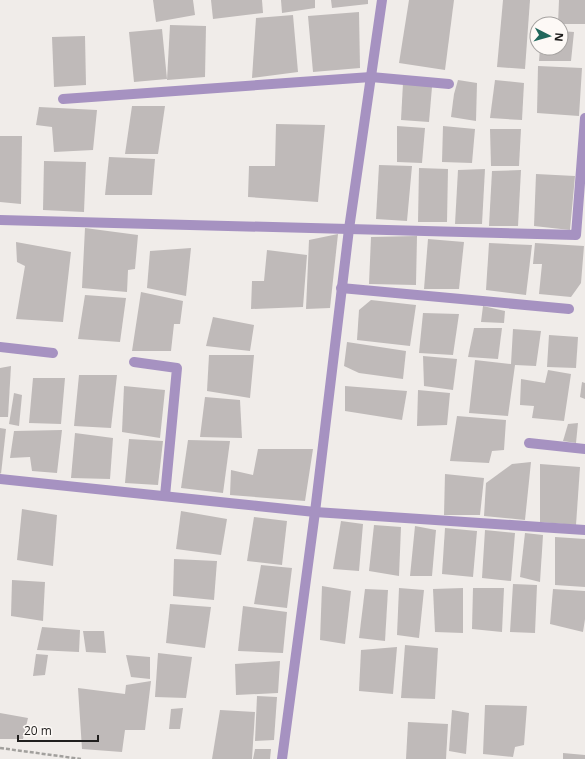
<svg xmlns="http://www.w3.org/2000/svg" width="585" height="759" font-family="'Open Sans',sans-serif">
<rect width="100%" height="100%" fill="#f0ece9"/>
<g fill="#bfbab9">
<path d="M153,0H193L195,15L156,22Z"/>
<path d="M211,0H262L263,13L213,19Z"/>
<path d="M281,0H315V8L282,13Z"/>
<path d="M331,0H368V4L332,8Z"/>
<path d="M409,0H454L445,70L399,63Z"/>
<path d="M503,0H530L525,69L497,67Z"/>
<path d="M559,0H585V24H558Z"/>
<path d="M359,12L360,68L313,72L308,16Z"/>
<path d="M293,15L298,72L252,78L256,18Z"/>
<path d="M170,25L206,26L205,77L167,80Z"/>
<path d="M162,29L167,79L134,82L129,32Z"/>
<path d="M561,31L574,32L571,61H539L540,48H561Z"/>
<path d="M85,36L86,85L54,87L52,37Z"/>
<path d="M538,66L582,68L579,116L537,113Z"/>
<path d="M458,80L477,83L476,121L451,117L454,94Z"/>
<path d="M495,80L524,83L522,120L490,118Z"/>
<path d="M403,83L432,87L429,122L401,120Z"/>
<path d="M132,106H165L158,154H125Z"/>
<path d="M39,107L97,110L93,150L54,152L52,127L36,125Z"/>
<path d="M276,124L325,125L318,202L248,197L249,166H275Z"/>
<path d="M397,126L425,128L422,163L397,162Z"/>
<path d="M443,126L475,129L472,163L442,162Z"/>
<path d="M490,129H521L519,166H491Z"/>
<path d="M0,136H22L21,204L0,202Z"/>
<path d="M109,157L155,159L152,195H105Z"/>
<path d="M44,161L86,162L84,212L43,210Z"/>
<path d="M379,165L412,166L407,221L376,219Z"/>
<path d="M419,168L448,169L447,222H418Z"/>
<path d="M485,169L482,224H455L458,170Z"/>
<path d="M521,170L518,226H489L492,171Z"/>
<path d="M536,174L575,176L570,230L534,226Z"/>
<path d="M85,228L138,235L135,269L128,270L127,292L82,288Z"/>
<path d="M338,234L330,308L306,309L309,240Z"/>
<path d="M417,236L416,285L369,284L371,237Z"/>
<path d="M428,239L464,242L459,289H424Z"/>
<path d="M16,242L71,252L63,322L16,319L25,266L17,262Z"/>
<path d="M489,243L532,245L526,295L486,290Z"/>
<path d="M535,243L584,246L581,283L571,297L539,294L542,264H533Z"/>
<path d="M191,248L186,296L147,288L150,251Z"/>
<path d="M267,250L307,255L303,307L251,309L252,281H264Z"/>
<path d="M141,292L183,301L180,324H174L171,351H132Z"/>
<path d="M85,295L126,298L120,342L78,339Z"/>
<path d="M371,300L416,305L410,346L357,340L359,310Z"/>
<path d="M483,306L505,311L504,323L481,322Z"/>
<path d="M423,313L459,314L453,355L419,353Z"/>
<path d="M213,317L254,325L250,351L206,346Z"/>
<path d="M474,328H502L498,359L468,357Z"/>
<path d="M513,329L541,331L536,366L515,365L508,416L469,413L475,360L511,364Z"/>
<path d="M549,335L578,337L576,368L547,367Z"/>
<path d="M347,342L406,351L403,379L359,373L344,366Z"/>
<path d="M209,355H254L250,398L207,391Z"/>
<path d="M423,356L457,359L453,390L424,386Z"/>
<path d="M11,366L8,417H0V368Z"/>
<path d="M548,370L571,374L564,421L532,418L534,406L520,405L521,379L545,383Z"/>
<path d="M79,375H117L111,428L74,426Z"/>
<path d="M33,378H65L61,424L29,423Z"/>
<path d="M582,382L585,383V399L580,397Z"/>
<path d="M124,386L165,390L160,438L122,432Z"/>
<path d="M345,386L407,391L402,420L345,411Z"/>
<path d="M418,390L450,393L447,425L417,426Z"/>
<path d="M14,393L22,395L19,426L9,424Z"/>
<path d="M205,397L240,400L242,438L200,437Z"/>
<path d="M457,416L506,420L504,450L492,451L489,463L450,461Z"/>
<path d="M578,423L576,443L563,441L568,424Z"/>
<path d="M0,428L6,429L1,474L0,473Z"/>
<path d="M62,430L57,473L32,471L30,457L10,458L14,431Z"/>
<path d="M75,433L113,438L110,479L71,478Z"/>
<path d="M129,439L163,441L158,485L125,483Z"/>
<path d="M188,440L230,441L223,493L181,488Z"/>
<path d="M258,449H313L305,501L230,495L231,470L253,475Z"/>
<path d="M531,462L525,520L484,516L486,483L512,464Z"/>
<path d="M540,464L580,467L576,525L540,522Z"/>
<path d="M445,474L484,478L480,515H444Z"/>
<path d="M22,509L57,515L53,566L17,560Z"/>
<path d="M181,511L227,519L221,555L176,549Z"/>
<path d="M254,517L287,521L282,565L247,561Z"/>
<path d="M341,521L363,524L359,571L333,569Z"/>
<path d="M374,525L401,527L399,576L369,571Z"/>
<path d="M415,526L436,530L432,576H410Z"/>
<path d="M445,528L477,531L473,577L442,574Z"/>
<path d="M485,530L515,533L511,581L482,578Z"/>
<path d="M525,533L543,535L540,582L520,577Z"/>
<path d="M555,537L585,539V587L555,585Z"/>
<path d="M174,559L217,561L214,600L173,596Z"/>
<path d="M261,565L292,568L287,608L254,604Z"/>
<path d="M12,580L45,582L43,621L11,616Z"/>
<path d="M513,584L537,585L535,633L510,632Z"/>
<path d="M322,586L351,591L345,644L320,640Z"/>
<path d="M399,588L424,590L419,638L397,635Z"/>
<path d="M463,588V633L435,632L433,589Z"/>
<path d="M473,588H504L502,632L472,629Z"/>
<path d="M365,589L388,590L385,641L359,638Z"/>
<path d="M553,589L585,591V619L583,632L550,624Z"/>
<path d="M170,604L211,607L205,648L166,643Z"/>
<path d="M243,606L287,612L283,653L238,651Z"/>
<path d="M42,627L80,630L79,652L37,650Z"/>
<path d="M83,631H104L106,653L86,652Z"/>
<path d="M405,645L438,648L435,699L401,698Z"/>
<path d="M397,647L393,694L359,691L361,650Z"/>
<path d="M158,653L192,657L186,698L155,697Z"/>
<path d="M36,654L48,655L45,675L33,676Z"/>
<path d="M126,655L150,657V679L131,677Z"/>
<path d="M280,661L278,693L236,695L235,664Z"/>
<path d="M151,681L145,730H125L122,752L82,749L78,688L125,694L126,685Z"/>
<path d="M257,696L277,697L274,740L255,741Z"/>
<path d="M485,705L527,706L524,745L515,747L513,757L483,754Z"/>
<path d="M183,708L180,729H169L171,709Z"/>
<path d="M220,710L255,712L252,759H212Z"/>
<path d="M452,710L469,713L466,754L449,751Z"/>
<path d="M0,713L28,718L23,739H0Z"/>
<path d="M408,722L448,724L446,759H406Z"/>
<path d="M255,749H271L270,759H253Z"/>
<path d="M563,753L585,755V759H563Z"/>
</g>
<g fill="none" stroke-linecap="round" stroke-linejoin="round">
<path stroke="#a2a09d" stroke-width="2.5" stroke-dasharray="4 2" stroke-linecap="butt" d="M0,748L81,759"/>
<g stroke="#a692c1" stroke-width="10">
<path d="M63,99L371,77L449,84"/>
<path d="M0,220L576,235L585,118"/>
<path d="M341,288L569,309"/>
<path d="M0,347L53,353"/>
<path d="M134,362L177,368L165,496"/>
<path d="M529,443L585,449"/>
<path d="M0,479L315,512L585,530"/>
<path d="M282,759L315,512L349,229L382,0"/>
</g>
</g>
<g transform="translate(549 36) rotate(96)"><circle r="19" fill="#fdf9f6" stroke="#a5a2a0"/>
<path d="M0-3L7 15L0 10L-7 15Z" fill="#20675c"/>
<text y="-6" font-size="11" font-weight="bold" text-anchor="middle" fill="#201f1e">N</text>
</g>
<path d="M18 735v6h80v-6" fill="none" stroke="#201f1e" stroke-width="2"/>
<text x="24" y="735" font-size="12" fill="#201f1e" stroke="#fdf9f6" stroke-width="3" paint-order="stroke">20 m</text>
</svg>
